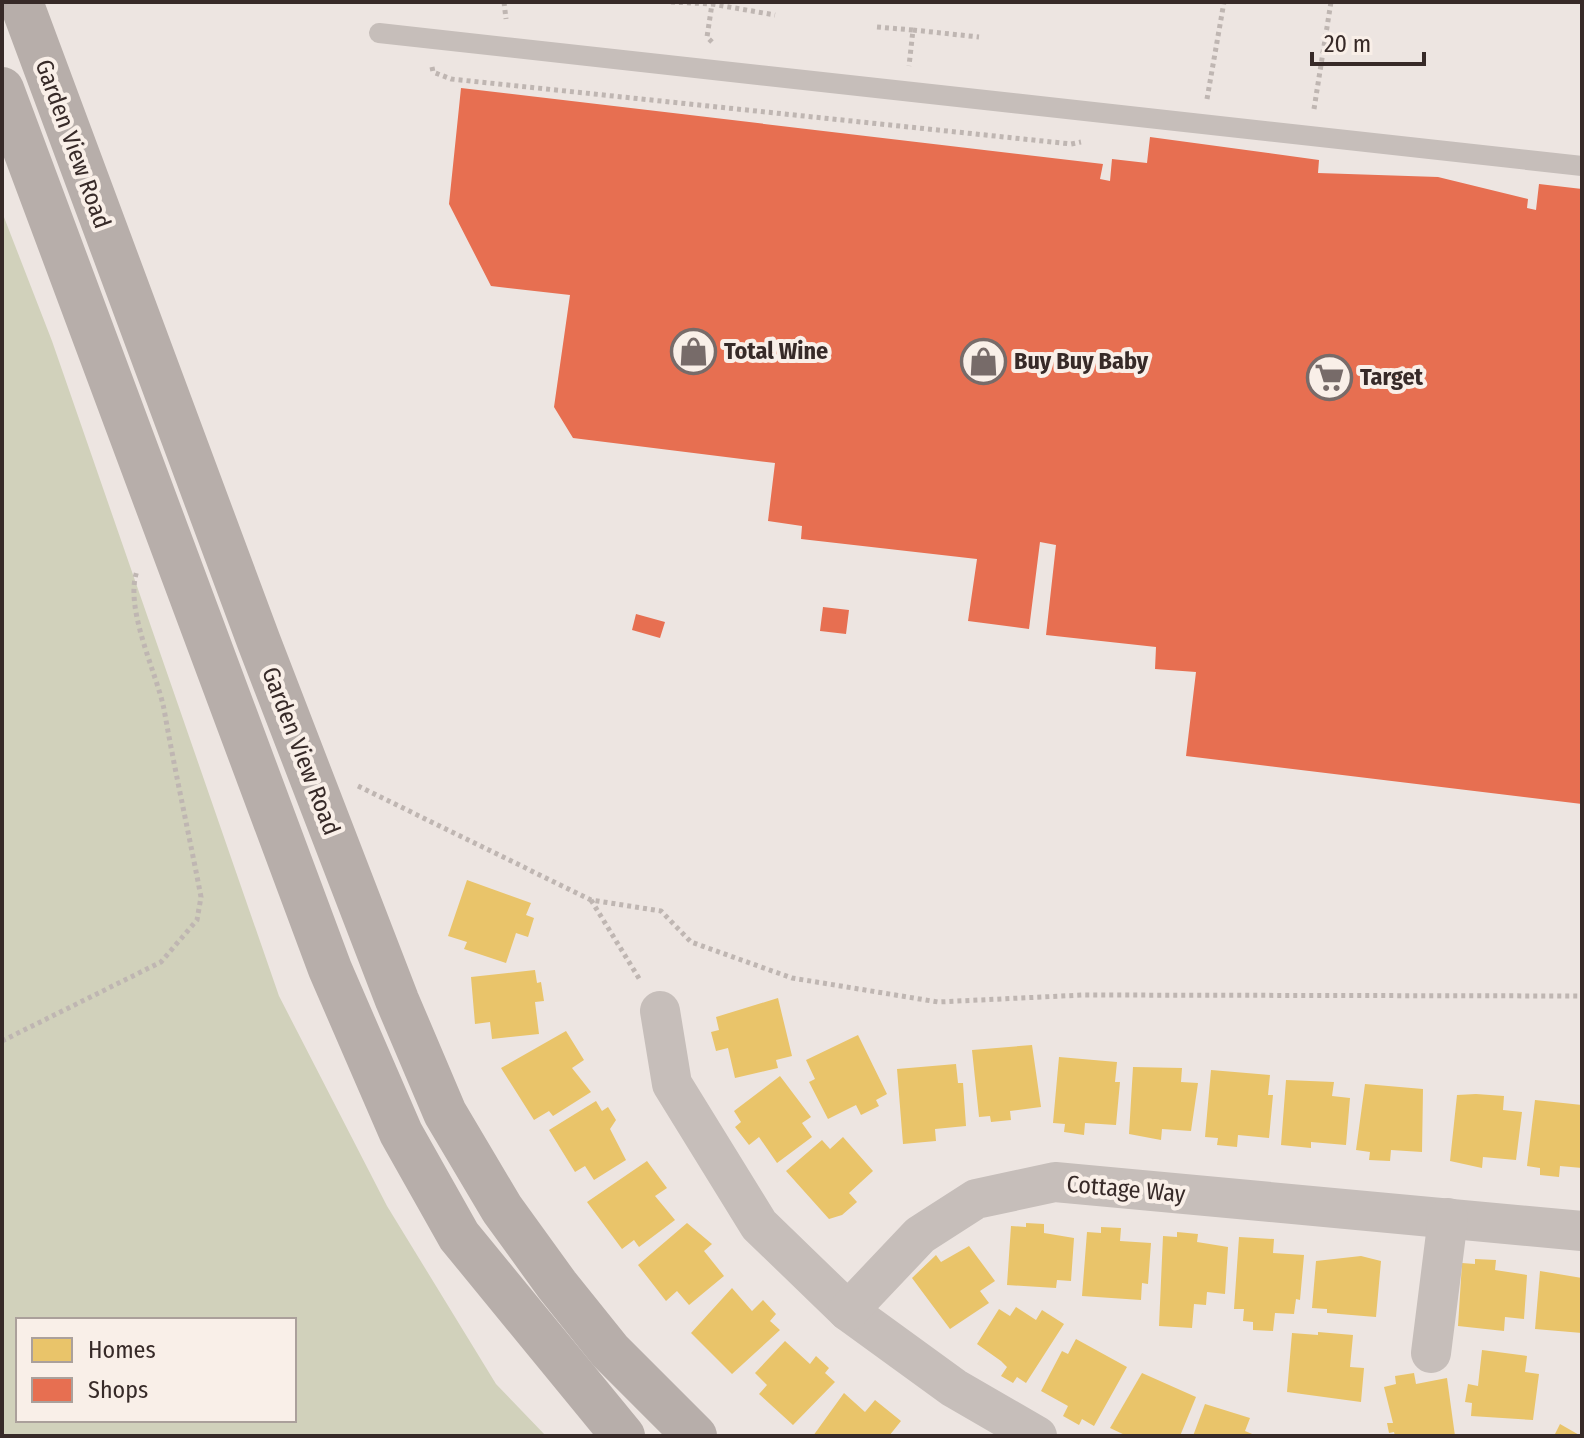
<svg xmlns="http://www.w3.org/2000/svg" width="1584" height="1438" font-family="'Fira Sans Condensed',sans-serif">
<rect width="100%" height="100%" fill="#ede5e1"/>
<path fill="#d1d1bb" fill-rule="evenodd" d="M2,212L52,341L279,996L387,1206L496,1384L546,1436H2ZM18,1320H294V1420H18Z"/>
<g fill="#e9c46a">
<path d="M467,880L531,903L526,915L534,918L528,937L516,933L506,963L464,949L467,942L448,936Z"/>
<path d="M535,970L537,983L541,982L544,1001L535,1002L539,1034L492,1039L490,1022L475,1024L471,977Z"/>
<path d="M778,998L792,1056L776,1060L778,1068L735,1078L728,1048L716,1051L711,1032L719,1030L716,1017Z"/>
<path d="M566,1031L584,1060L572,1068L591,1092L553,1116L549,1111L534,1120L501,1068Z"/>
<path d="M858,1035L887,1094L876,1100L879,1106L861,1115L856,1105L828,1119L809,1082L815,1079L806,1060Z"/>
<path d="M1032,1045L1041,1107L1010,1111L1011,1120L991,1122L990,1116L979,1117L972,1050Z"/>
<path d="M1059,1057L1117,1062L1115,1082H1120L1116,1125L1085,1123L1084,1135L1064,1132L1065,1124L1053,1123Z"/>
<path d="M956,1064L958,1083H963L966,1126L935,1129L936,1141L903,1144L897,1069Z"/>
<path d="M1133,1067L1182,1068L1181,1082L1198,1083L1191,1131L1162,1129L1161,1140L1129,1134Z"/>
<path d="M1211,1070L1270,1075L1268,1095H1273L1269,1138L1238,1135L1237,1147L1217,1145L1218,1138L1205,1137Z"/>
<path d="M780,1076L811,1117L802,1123L812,1137L777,1163L759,1137L749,1145L735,1127L741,1122L734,1111Z"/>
<path d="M1286,1080L1334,1082L1332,1096L1350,1098L1346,1145L1311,1142V1148L1281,1145Z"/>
<path d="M1365,1084L1423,1089L1422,1152L1391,1150L1390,1161L1369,1160L1370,1152L1356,1150Z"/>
<path d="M1476,1094L1504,1096L1503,1110L1522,1112L1516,1160L1483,1157L1482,1168L1450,1161L1457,1095Z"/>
<path d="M1535,1100L1582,1105V1168L1560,1166L1559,1177L1540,1175V1168L1527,1166Z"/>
<path d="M596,1101L602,1111L608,1107L616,1120L610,1129L626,1160L594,1180L585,1166L575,1172L549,1130Z"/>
<path d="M843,1137L873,1171L849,1193L857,1202L842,1215L829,1219L786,1171L822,1140L830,1149Z"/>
<path d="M647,1161L667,1188L655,1196L675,1220L639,1247L634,1240L622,1249L587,1202Z"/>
<path d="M687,1223L712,1244L704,1251L724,1276L689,1305L677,1291L666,1301L638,1265Z"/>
<path d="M1026,1223L1044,1224V1233L1074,1238L1071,1281L1057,1280L1056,1288L1007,1285L1011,1226L1026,1227Z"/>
<path d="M1101,1227L1121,1228L1120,1241L1151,1243L1148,1284L1142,1283L1141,1300L1082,1296L1087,1232L1101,1233Z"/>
<path d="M1177,1232L1198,1234L1197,1242L1228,1247L1225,1294L1207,1292L1206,1305L1194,1304L1192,1328L1159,1326L1163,1236L1177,1237Z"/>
<path d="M1239,1237L1274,1239L1273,1253L1304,1255L1300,1300L1296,1299L1294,1314L1275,1313L1273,1331L1253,1330V1322L1243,1321L1244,1309H1234Z"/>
<path d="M969,1246L995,1281L980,1291L989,1303L950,1329L912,1278L936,1255L941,1262Z"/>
<path d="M1361,1256L1381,1261L1376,1317L1327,1313V1309L1312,1308L1316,1261Z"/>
<path d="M1475,1259L1496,1260L1495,1270L1527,1275L1524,1319L1505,1317L1504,1331L1458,1326L1462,1263L1475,1264Z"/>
<path d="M1540,1271L1582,1278V1333L1535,1329Z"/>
<path d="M732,1288L752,1311L763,1300L776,1314L770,1321L780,1330L732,1374L691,1333Z"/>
<path d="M1016,1307L1036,1320L1042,1310L1064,1324L1026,1383L1017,1377L1013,1383L1001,1376L1007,1367L1001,1361L977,1344L999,1309L1010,1316Z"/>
<path d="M1318,1332L1353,1335L1350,1367L1364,1368L1361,1402L1287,1392L1292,1333L1318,1335Z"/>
<path d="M1076,1339L1127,1367L1094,1426L1082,1419L1079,1425L1063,1416L1068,1406L1041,1391L1062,1351L1068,1354Z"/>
<path d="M785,1341L810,1364L816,1356L829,1368L825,1373L835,1382L793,1425L759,1394L767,1385L755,1373Z"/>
<path d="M1482,1350L1527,1356L1525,1372L1539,1374L1533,1420L1471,1416L1472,1403L1465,1402L1468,1384L1478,1386Z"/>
<path d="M1142,1373L1196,1397L1180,1436H1127L1110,1428Z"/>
<path d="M1414,1373L1416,1384L1447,1378L1455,1436H1395L1394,1432L1389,1433L1387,1423H1393L1384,1387L1396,1384L1395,1376Z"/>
<path d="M844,1393L865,1412L875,1400L901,1421L889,1436H813Z"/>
<path d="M1205,1404L1250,1418L1245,1431L1257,1436H1193Z"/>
<path d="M1560,1424L1581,1436H1554Z"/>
</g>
<g fill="#e76f51">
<path d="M461,88L1103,164L1100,179L1110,181L1112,159L1147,163L1150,137L1319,160L1318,173L1438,177L1528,199L1527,208L1536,210L1539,184L1582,189V804L1186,756L1196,672L1155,669L1156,647L1046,635L1056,545L1040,542L1029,629L968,621L977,559L801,539L802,526L768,521L775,463L573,438L554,407L570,295L491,286L449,204Z"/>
<path d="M823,607L849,610L846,634L820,631Z"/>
<path d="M636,614L665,622L660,638L632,630Z"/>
</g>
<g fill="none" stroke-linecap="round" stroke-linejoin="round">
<g stroke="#bfb6b2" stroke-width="5" stroke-dasharray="4 4" stroke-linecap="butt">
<path d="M504,2L506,19"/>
<path d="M671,2L712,4"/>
<path d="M877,27L913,30L909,66"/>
<path d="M913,30L979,37"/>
<path d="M712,42L707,37L712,4L775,15"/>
<path d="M432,67L433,72L451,79L1071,144L1081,142"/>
<path d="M1207,99L1224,2"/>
<path d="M1314,109L1331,2"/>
<path d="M358,786L591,900L661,911L691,942L792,978L938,1002L1083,995L1582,996"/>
<path d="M591,900L640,980"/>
<path d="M2,1041L161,962L197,920L201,897C189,834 175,772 164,709C156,671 124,608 137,571"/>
</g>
<path stroke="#c6beba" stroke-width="20" d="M379,33L1582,166"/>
<g stroke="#c6beba" stroke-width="40">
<path d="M660,1011L672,1084L759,1225L848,1311L954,1388L1037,1436"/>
<path d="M848,1311L920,1235L976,1199L1055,1182L1582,1231"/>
<path d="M1431,1353L1448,1218"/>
</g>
<g stroke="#b7aeaa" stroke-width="44">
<path d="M21,2L259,642L397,1000L445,1113L502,1209L557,1285L610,1351L695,1436"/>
<path d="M2,89L330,969L401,1133L459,1236L623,1436"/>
</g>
</g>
<defs>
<symbol id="shop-ring" viewBox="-11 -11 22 22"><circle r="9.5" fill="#f9efe8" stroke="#776b69" stroke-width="1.5"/><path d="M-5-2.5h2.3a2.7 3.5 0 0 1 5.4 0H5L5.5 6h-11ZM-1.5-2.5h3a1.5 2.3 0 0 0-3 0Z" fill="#776b69"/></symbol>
<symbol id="supermarket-ring" viewBox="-11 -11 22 22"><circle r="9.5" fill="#f9efe8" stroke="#776b69" stroke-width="1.5"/><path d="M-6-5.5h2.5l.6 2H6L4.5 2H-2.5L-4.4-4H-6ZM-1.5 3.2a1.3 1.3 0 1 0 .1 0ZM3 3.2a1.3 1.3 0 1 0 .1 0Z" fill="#776b69"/></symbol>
</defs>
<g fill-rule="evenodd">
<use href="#shop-ring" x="668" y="326" width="51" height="51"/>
<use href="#shop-ring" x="958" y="336" width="51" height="51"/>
<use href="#supermarket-ring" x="1304" y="352" width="51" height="51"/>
</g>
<g text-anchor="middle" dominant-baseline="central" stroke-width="8" stroke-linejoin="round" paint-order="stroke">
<g font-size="24" fill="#372a28" stroke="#f9efe8">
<text transform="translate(73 144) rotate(70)">Garden View Road</text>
<text transform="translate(301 751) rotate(69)">Garden View Road</text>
<text transform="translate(1126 1189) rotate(5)">Cottage Way</text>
</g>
<g font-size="24" font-weight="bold" fill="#372a28" stroke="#f9efe8" text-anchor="start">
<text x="724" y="351">Total Wine</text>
<text x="1014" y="361">Buy Buy Baby</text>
<text x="1360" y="377">Target</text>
</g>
</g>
<rect width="1584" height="1438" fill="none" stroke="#372a28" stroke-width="8"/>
<rect x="16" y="1318" width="280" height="104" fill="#f9efe8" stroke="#aba09b" stroke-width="2"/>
<rect x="32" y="1338" width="40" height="24" fill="#e9c46a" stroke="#aba09b" stroke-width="2"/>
<text x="88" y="1358" font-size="24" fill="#372a28">Homes</text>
<rect x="32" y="1378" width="40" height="24" fill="#e76f51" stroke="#aba09b" stroke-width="2"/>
<text x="88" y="1398" font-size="24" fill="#372a28">Shops</text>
<path d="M1312 52v12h112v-12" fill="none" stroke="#372a28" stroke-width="4"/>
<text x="1324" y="52" font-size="24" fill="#372a28" stroke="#f9efe8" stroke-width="6" paint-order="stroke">20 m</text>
</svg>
